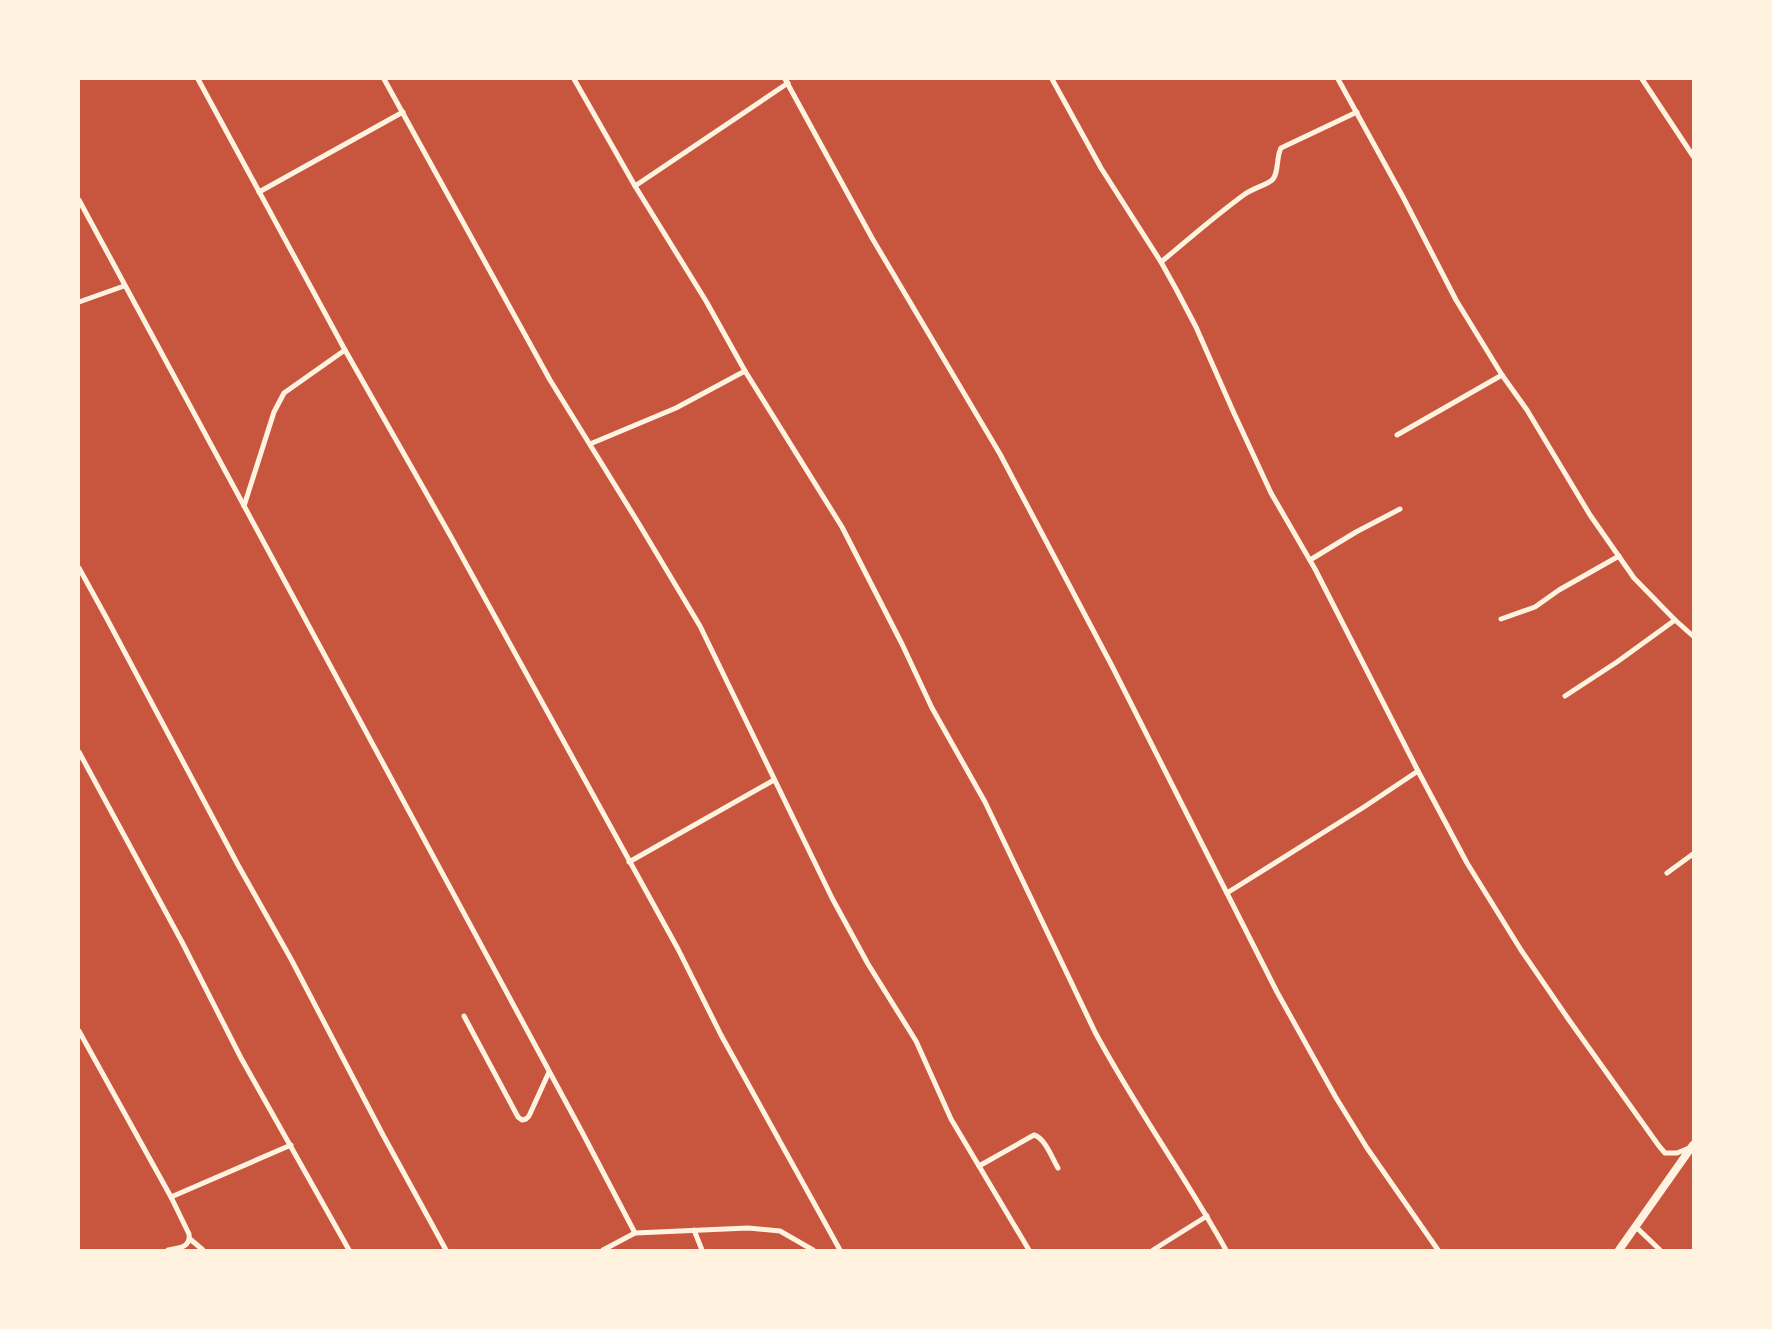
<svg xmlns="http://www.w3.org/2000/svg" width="1772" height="1329" font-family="'Exo 2',sans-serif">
<rect width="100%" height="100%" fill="#c8553d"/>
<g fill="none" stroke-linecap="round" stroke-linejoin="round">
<g stroke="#fff3e0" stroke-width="5">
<path d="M198,79L345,350L450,535L678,949L721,1035L840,1250"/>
<path d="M384,79L550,380L639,524L700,626L832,898L868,964L916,1041L951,1119L1029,1250"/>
<path d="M574,79L635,186L706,301L745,371L842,527L902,644L932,708L985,802L1095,1032C1135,1107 1185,1176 1226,1250"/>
<path d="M785,79L872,238L1000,454L1112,666L1277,992L1335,1096L1367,1148L1438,1250"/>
<path d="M1052,79L1101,168L1161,262L1176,289L1196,327L1233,411L1271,493L1315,569L1418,771L1467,863L1521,950L1569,1020L1659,1146L1665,1153H1677L1689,1148"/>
<path d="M1338,79L1403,197L1456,300L1502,375L1527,410L1590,515L1634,578L1675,620L1693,636"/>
<path d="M1642,79L1693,156"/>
<path d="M635,186L788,83"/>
<path d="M259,192L403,112"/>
<path d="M79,200L582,1132L635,1233"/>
<path d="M1161,262C1189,239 1216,215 1245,194C1252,189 1268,184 1272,180C1279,174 1276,157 1281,148L1357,112"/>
<path d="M79,302L124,286"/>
<path d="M1397,435L1502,375"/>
<path d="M590,444L676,408L745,371"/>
<path d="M244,506L274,412L284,393L345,350"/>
<path d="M1310,560L1356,532L1400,509"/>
<path d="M79,568L106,617L238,865L291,959L383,1135L446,1250"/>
<path d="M1501,619L1535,607L1559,590L1619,556"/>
<path d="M1565,696L1617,662L1675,620"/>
<path d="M79,752L182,942L241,1058L349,1250"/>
<path d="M629,862L774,780"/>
<path d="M1667,873L1693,854"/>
<path d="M1227,893L1364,807L1418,771"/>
<path d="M464,1016L518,1117L522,1120L526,1119L529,1116L549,1072"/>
<path d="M79,1031L171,1197"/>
<path d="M979,1166L1034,1135C1045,1138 1052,1158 1058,1168"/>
<path d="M1635,1226L1660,1250"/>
<path d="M694,1230L702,1250"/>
<path d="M190,1239L203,1250"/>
<path d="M168,1250C178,1248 191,1248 189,1234L171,1197L291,1145"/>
<path d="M603,1250L635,1233L748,1228L780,1231L813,1250"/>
<path d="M1153,1250L1207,1216"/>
</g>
<path stroke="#fff3e0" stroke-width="8" d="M1619,1250L1693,1145"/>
</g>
<rect width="1772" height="1329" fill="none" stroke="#fff3e0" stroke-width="160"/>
</svg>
